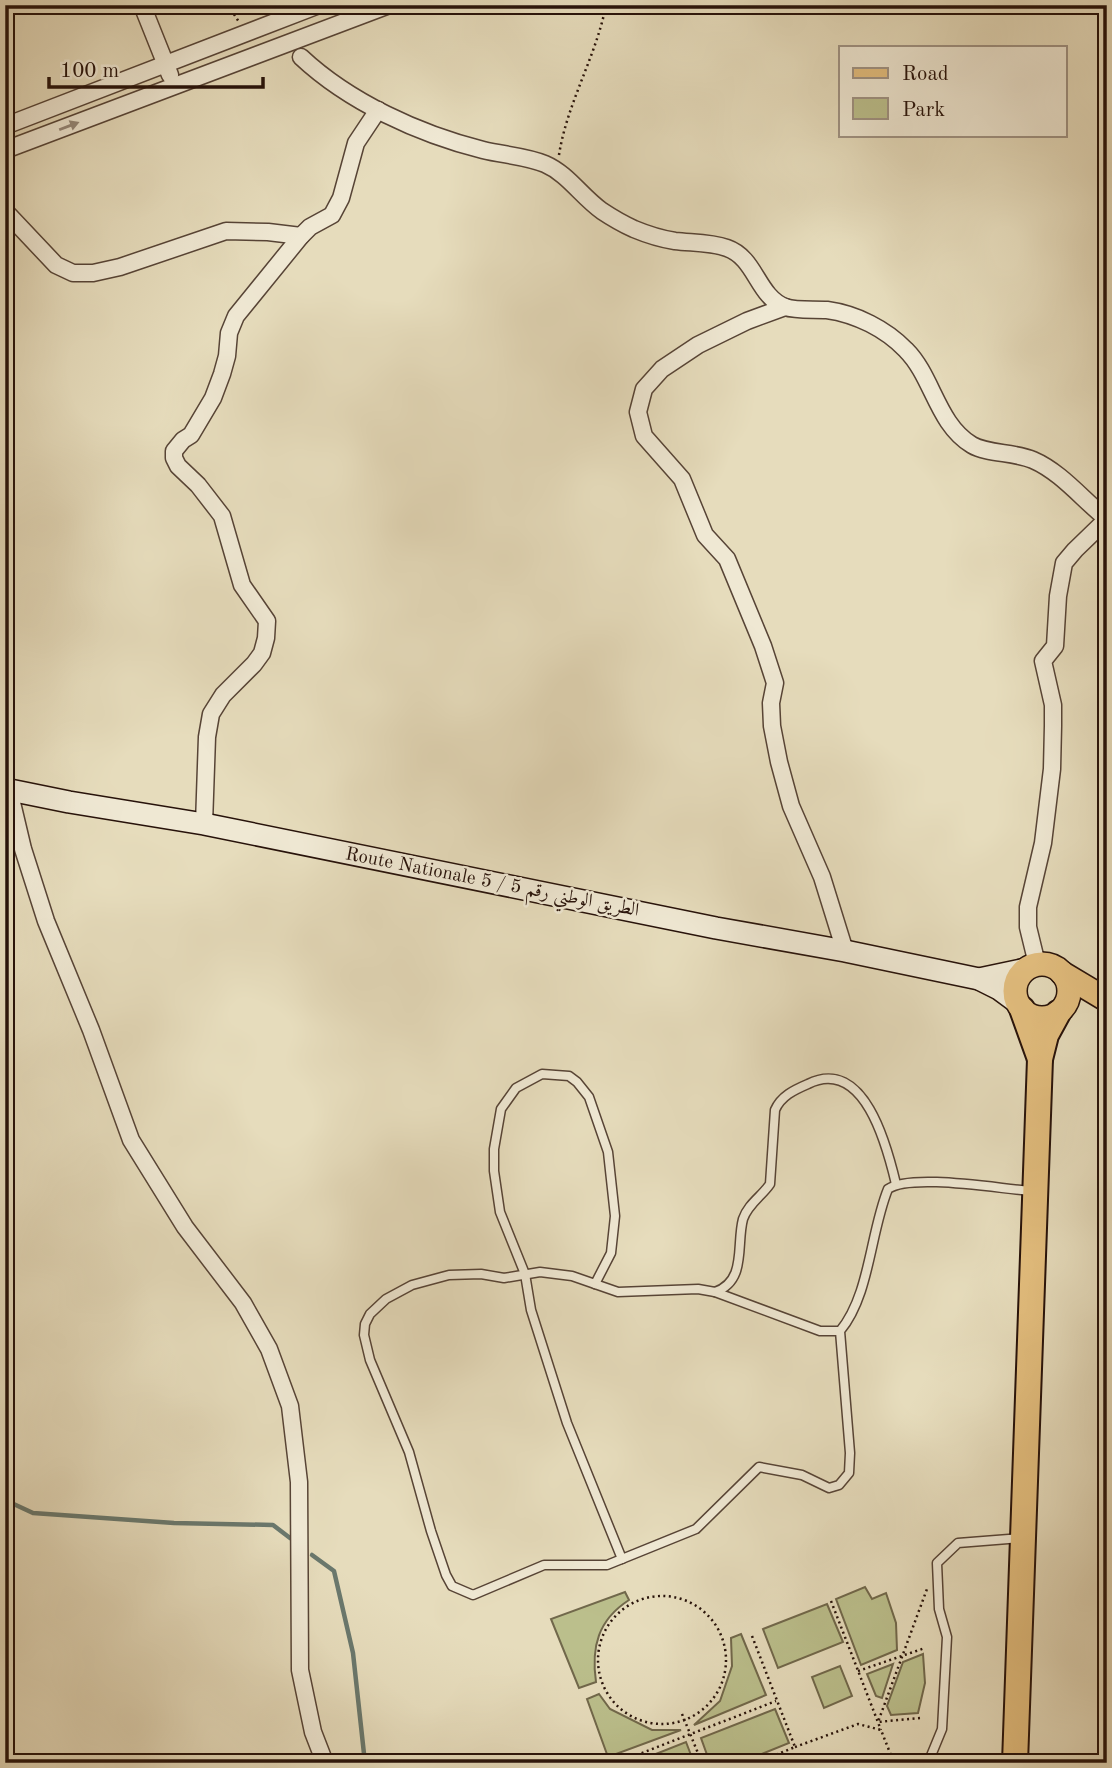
<svg xmlns="http://www.w3.org/2000/svg" width="1112" height="1768" font-family="'Old Standard TT',Amiri,serif">
<rect width="100%" height="100%" fill="#e6dcbc"/>
<filter id="stains"><feTurbulence type="fractalNoise" baseFrequency=".00286" numOctaves="4"/><feColorMatrix values="0 0 0 0 .2 0 0 0 0 .09 0 0 0 0 .02 0 0 0 .5 -.17"/></filter>
<radialGradient id="worn" r=".72"><stop offset=".6" stop-color="#630" stop-opacity="0"/><stop offset="1" stop-color="#630" stop-opacity=".3"/></radialGradient>
<g fill="#bbbf8c" stroke="#71684b" stroke-width="2">
<path d="M865,1587L872,1599L886,1593L896,1623L897,1650L861,1665L836,1599Z"/>
<path d="M625,1592L629,1600C598,1620 591,1647 596,1682L579,1688L551,1619Z"/>
<path d="M827,1604L843,1642L778,1668L763,1629Z"/>
<path d="M741,1634L766,1695L694,1725L720,1701L732,1666L731,1638Z"/>
<path d="M923,1654L925,1683L918,1713L891,1715L887,1706L903,1662Z"/>
<path d="M893,1664L882,1698L876,1696L867,1674Z"/>
<path d="M840,1666L852,1696L824,1708L812,1677Z"/>
<path d="M599,1694L610,1709L652,1730H681L608,1757L587,1699Z"/>
<path d="M775,1709L789,1743L739,1763H710L701,1738Z"/>
<path d="M686,1742L694,1763H633Z"/>
</g>
<g fill="none" stroke-linecap="round" stroke-linejoin="round">
<g stroke="#6a786d" stroke-width="4.5">
<path d="M5,1500L33,1513L174,1523L273,1525L290,1538"/>
<path d="M312,1555L334,1571L353,1653L365,1763"/>
</g>
<defs>
<g id="service">
<path d="M595,1284L611,1253L615,1216L608,1152L589,1097L577,1082L569,1076L542,1074L516,1088L501,1109L494,1149V1171L500,1212L525,1274L531,1310L567,1423L622,1559"/>
<path d="M715,1292C747,1281 736,1245 743,1219C748,1204 762,1196 770,1184L775,1110C781,1096 794,1090 808,1084C864,1056 887,1146 896,1184"/>
<path d="M840,1331H820L715,1292L698,1289L618,1292L572,1276L540,1272L504,1278L481,1274L449,1275L412,1285L386,1299L370,1314L365,1324L364,1335L370,1360L409,1452L431,1531L446,1575L452,1586L473,1595L544,1565H607L696,1529L759,1467L802,1475L829,1488L839,1485L849,1473L850,1453L840,1331C870,1295 870,1233 888,1189C911,1173 1000,1189 1032,1191"/>
<path d="M928,1763L942,1729L947,1637L939,1609L937,1563L958,1543L1021,1538"/>
</g>
<g id="minor">
<path d="M142,5L170,75"/>
<path d="M301,57C349,102 419,134 483,150C503,155 526,156 545,164C568,174 581,196 602,211C611,217 623,224 634,229C646,234 662,239 675,241C692,243 710,242 727,248C756,258 757,296 785,307C797,311 814,309 827,310C856,314 886,329 906,350C933,377 937,424 972,445C987,454 1015,452 1033,460C1061,472 1083,500 1107,519"/>
<path d="M5,126L319,5"/>
<path d="M5,150L389,5"/>
<path d="M5,211L56,265L73,273H93L120,267L226,231L268,232L301,236"/>
<path d="M785,307L747,321L698,345L662,369L644,389L638,412L644,436L682,479L705,535L727,559L763,646L775,683L771,703L772,726L779,762L791,806L822,877L845,951"/>
<path d="M9,790L23,849L46,921L91,1030L131,1140L185,1227L243,1303L269,1349L290,1406L299,1482L300,1670L313,1732L325,1763"/>
<path d="M204,824L207,737L211,714L223,695L254,664L262,653L266,638L267,621L242,585L222,516L198,485L178,466L174,458V451L183,440L191,435L213,398L222,374L227,356L229,333L236,316L301,236L310,227L332,215L341,198L356,143L378,110"/>
<path d="M1037,964L1028,927V907L1043,843L1052,769L1053,726V705L1043,661L1055,646L1058,596L1064,563L1075,550L1107,519"/>
</g>
<g id="secondary">
<path d="M5,789L69,802L204,824L716,928L845,951L979,979L999,989L1018,1003"/>
<path d="M979,979L1026,969"/>
</g>
<g id="primary">
<circle cx="1042" cy="991" r="27"/>
<path d="M1062,973L1107,1000"/>
</g>
<g id="trunk">
<path d="M1022,1009L1040,1059"/>
<path d="M1015,1763L1040,1059L1046,1035L1058,1013"/>
</g>
</defs>
<use href="#service" stroke="#574436" stroke-width="11"/>
<use href="#minor" stroke="#574436" stroke-width="19"/>
<use href="#secondary" stroke="#27120a" stroke-width="24"/>
<use href="#primary" stroke="#27120a" stroke-width="26"/>
<use href="#trunk" stroke="#27120a" stroke-width="28"/>
<g stroke="#27120a" stroke-width="2.5" stroke-dasharray="2 3.5" stroke-linecap="butt">
<path d="M228,5L239,22"/>
<path d="M559,155C567,103 596,57 606,5"/>
<circle cx="662" cy="1660" r="64"/>
<path d="M831,1601L881,1730"/>
<path d="M752,1636L795,1747L756,1763"/>
<path d="M858,1671L925,1648"/>
<path d="M682,1714L702,1763"/>
<path d="M920,1718L878,1722L927,1589"/>
<path d="M795,1747L858,1724L881,1730L894,1763"/>
<path d="M616,1763L776,1701"/>
</g>
<use href="#service" stroke="#efe8d3" stroke-width="8"/>
<use href="#minor" stroke="#efe8d3" stroke-width="16"/>
<use href="#secondary" stroke="#efe8d3" stroke-width="21"/>
<use href="#primary" stroke="#e3be7e" stroke-width="23"/>
<use href="#trunk" stroke="#e3be7e" stroke-width="24"/>
</g>
<defs><path id="oneway-solid" d="M-6-.8H1V-3.2L6.5 0L1 3.2V.8H-6Z" transform="scale(1.75)"/></defs>
<use fill="#958879" href="#oneway-solid" transform="translate(69 126) rotate(-21)"/>
<g text-anchor="middle" dominant-baseline="central" stroke-width="5" stroke-linejoin="round" paint-order="stroke">
<g font-size="19" fill="#27120a" stroke="#efe8d3">
<text transform="translate(492 883) rotate(11)">Route Nationale 5 / الطريق الوطني رقم 5</text>
</g>
</g>
<rect width="1112" height="1768" fill="none" stroke="#e6dcbc" stroke-width="28"/>
<rect x="7" y="7" width="1098" height="1754" fill="none" stroke="#27120a" stroke-width="3.5"/>
<rect x="14" y="14" width="1084" height="1740" fill="none" stroke="#27120a" stroke-width="2"/>
<rect x="839" y="46" width="228" height="91" fill="#efe8d3" stroke="#9f9283" stroke-width="2"/>
<rect x="853" y="68" width="35" height="10" fill="#e3be7e" stroke="#9f9283" stroke-width="2"/>
<text x="902" y="80" font-size="21" fill="#27120a">Road</text>
<rect x="853" y="98" width="35" height="21" fill="#bbbf8c" stroke="#9f9283" stroke-width="2"/>
<text x="902" y="116" font-size="21" fill="#27120a">Park</text>
<path d="M49 77v10h214v-10" fill="none" stroke="#27120a" stroke-width="3.5"/>
<text x="60" y="77" font-size="21" fill="#27120a" stroke="#efe8d3" stroke-width="5" paint-order="stroke">100 m</text>
<rect width="100%" height="100%" filter="url(#stains)"/>
<rect width="100%" height="100%" fill="url(#worn)"/>
</svg>
